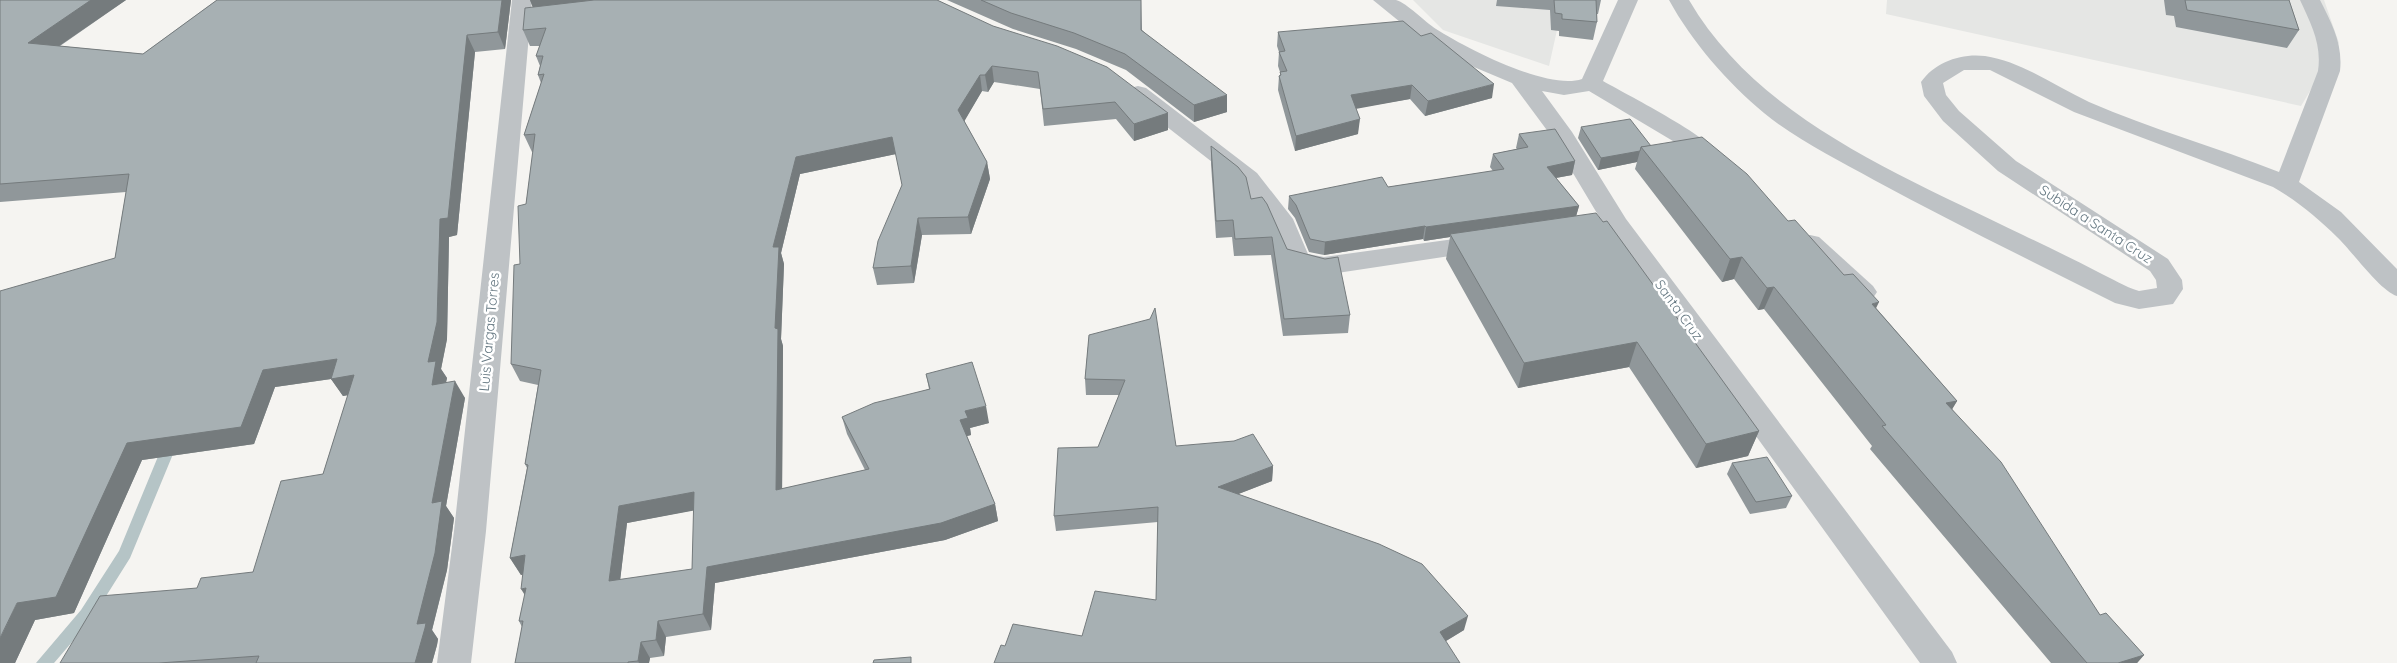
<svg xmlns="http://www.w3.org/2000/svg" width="2397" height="663" font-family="Quicksand,sans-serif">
<rect width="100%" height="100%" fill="#f5f4f1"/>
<g fill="#e5e6e4">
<path d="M1413,0H1575L1559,21L1549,66L1443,30Z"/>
<path d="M1887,0H2324L2339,43L2301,106L1886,14Z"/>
</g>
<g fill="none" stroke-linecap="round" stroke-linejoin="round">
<path fill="#b5c4c6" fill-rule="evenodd" d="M171,437L176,438L178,442L130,558L91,620L54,663H36L81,610L119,551L164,442L166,438Z"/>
<g fill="#bec2c5" fill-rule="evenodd">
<path d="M512,0H532L486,531L471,663H437L454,531Z"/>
<path d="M1373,0C1379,0 1389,0 1396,0C1407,3 1425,22 1436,29C1466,48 1548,91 1582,79L1618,0H1638L1603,81C1633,98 1711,137 1729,163L1725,168L1717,170L1709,168L1683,147L1589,91L1564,95L1542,91L1572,132L1626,219L1952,652L1957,663H1920L1607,230L1549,133L1512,83L1462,62L1421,39Z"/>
<path d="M1669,0H1689C1759,120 1904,176 2023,235C2048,247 2073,259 2098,272C2111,278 2125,287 2139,291L2157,288L2156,280L2150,271L1998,171L1943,121L1924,96L1921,82C1935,62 1961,53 1985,56C2023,62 2055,86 2089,102C2151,129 2216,147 2279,172L2318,71C2322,44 2311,24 2300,0H2320C2332,24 2343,44 2340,71L2299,182L2341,212L2394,266L2397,269V296C2380,291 2352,251 2337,237C2318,218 2296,200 2273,187L2074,112L1990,70H1964L1943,83L1946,95L1959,111L2016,161L2168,259L2182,280L2183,289L2173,304L2139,309L2115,303C2034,262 1953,223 1874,180C1837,159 1797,140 1764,113C1727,82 1692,42 1669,0Z"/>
<path d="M1138,86L1146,88L1257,173L1293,219L1308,254L1324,257L1483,235L1492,237L1496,243L1492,249L1483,251L1324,275L1288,266L1268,221L1239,183L1130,98L1127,93L1130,88Z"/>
<path d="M1810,235L1819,237L1873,286L1877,292L1873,298L1864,301L1855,298L1801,249L1797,243L1801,237Z"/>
</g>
</g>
<g fill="#90979a" fill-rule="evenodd">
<path d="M0,0H126L60,46L143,54L217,0H511L505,49L475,52L457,235L449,237L447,339L441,369L447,378L446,382L465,398L446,506L454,518L447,570L432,630L438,639L437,645L432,663H60L197,588L253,572L323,474L348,395L343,396L331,379L275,387L254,444L142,460L74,613L35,620L15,663H0L115,258L126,192L0,202Z"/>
<path d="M530,0H937L1168,113V130L1134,141L1116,119L1044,126L1040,89L994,82L988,92L982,91L964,121L987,162L990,179L971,234L922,235L914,283L877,285L873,268L902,185L896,154L800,174L781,253L784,264L781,339L783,346L782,489L865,470L847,434L842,417L929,389L926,374L989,423L970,428L971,435L967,436L995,504L998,521L945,540L715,583L711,630L666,637L664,656L650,658L649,663H515L522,627L519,621L525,595L523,574L521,575L510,558L527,468L525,464L538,385L520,381L511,364L526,204L533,152H532L524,135L541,83L538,75L540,66L536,56L540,46H530L523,30L533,7ZM694,510L692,569L620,580L627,523Z"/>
<path d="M947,0H1141L1142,30L1227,112L1194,122L1126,70L1076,49L1013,29Z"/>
<path d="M1497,0H1601L1598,14H1597V22L1593,40L1559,36V31L1551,30L1550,10L1496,6Z"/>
<path d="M2164,0H2289L2299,30L2287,48L2176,27L2174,16L2166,15Z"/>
<path d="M1278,32L1492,98L1425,116L1410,99L1356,108L1358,134L1295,151L1278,90L1279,76L1280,75V72L1278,66L1279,52L1277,46Z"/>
<path d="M1581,127L1651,146L1788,221L1844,275L1876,308L1957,401L1952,409L2100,615L2144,655L2137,663H2051L1870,449L1872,446L1764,309L1758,310L1734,279L1722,282L1635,169L1637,162L1598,170L1578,138Z"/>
<path d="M1519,134L1575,161L1572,175L1556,178L1579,206L1576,216L1759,431L1748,456L1696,468L1629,367L1518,388L1446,259L1450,237L1424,241L1423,239L1324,255L1309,252L1295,218L1288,209L1289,196L1388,187L1493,171L1490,167L1493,154L1517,149L1516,148Z"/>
<path d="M1211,146L1287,249L1350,315L1348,333L1283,336L1271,255L1234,256L1232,237L1216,238L1211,164Z"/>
<path d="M1089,335L1176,446L1273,466L1272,481L1238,494L1464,630L1446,641L1005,646L1082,636L1156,600L1158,522L1056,531L1054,516L1098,447L1119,395H1086L1085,379Z"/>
<path d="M1732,463L1792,496L1786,508L1750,514L1727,474Z"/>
</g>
<g fill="#757b7d">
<path d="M91,0H126L40,59L28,43Z"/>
<path d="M502,0H511L505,49L498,32Z"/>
<path d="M530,0H601L533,8Z"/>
<path d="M467,35L475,52L457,235L449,237L447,339L441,369L447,378L442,402L432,385L428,362L440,219Z"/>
<path d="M992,66L994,82L988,92L985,75Z"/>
<path d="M980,75L982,91L961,127L958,110Z"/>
<path d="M1494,84L1492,98L1425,116L1428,101Z"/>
<path d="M1412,85L1410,99L1350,110L1351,95Z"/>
<path d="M1227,95V112L1194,122V105Z"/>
<path d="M1168,113V130L1134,141V124Z"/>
<path d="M1360,119L1358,134L1295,151L1296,136Z"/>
<path d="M892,137L896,154L800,174L781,253L784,264L781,339L783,346L782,507L776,490L775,328L773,247L796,157Z"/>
<path d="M1640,151L1637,162L1598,170L1601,158Z"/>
<path d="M1575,161L1572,175L1544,180L1547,167Z"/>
<path d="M987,162L990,179L971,234L968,217Z"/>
<path d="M1579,206L1575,220L1450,234V237L1424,241L1426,227Z"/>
<path d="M918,218L922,235L914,283L911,266Z"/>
<path d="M1425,226L1423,239L1324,255L1325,242Z"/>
<path d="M1742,257L1734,279L1722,282L1730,259Z"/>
<path d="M1774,287L1764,309L1758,310L1767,288Z"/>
<path d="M1879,302L1868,325L1872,304Z"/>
<path d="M1637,342L1629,367L1518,388L1524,363Z"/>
<path d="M337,359L354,375L366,392L343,396L331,379L275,387L254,444L142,460L74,613L35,620L15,663H0V638L17,603L127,443L263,370Z"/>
<path d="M455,381L465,398L446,506L454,518L447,570L432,630L438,639L437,645L432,663H415L417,624L432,503Z"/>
<path d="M1957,401L1944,423L1946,403Z"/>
<path d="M986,406L989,423L970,428L971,435L963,437L960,420L965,411Z"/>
<path d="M1759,431L1748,456L1696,468L1706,444Z"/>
<path d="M1273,466L1272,481L1218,502V487Z"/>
<path d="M694,492L702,509L627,523L618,598L609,581L619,506Z"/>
<path d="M995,504L998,521L945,540L715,583L711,630L703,614L707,567Z"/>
<path d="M525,555L536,572L521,575L510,558Z"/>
<path d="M526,588L531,605L521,589Z"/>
<path d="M1468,616L1464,630L1436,647L1440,632Z"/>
<path d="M658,621L666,637L664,656L656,640Z"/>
<path d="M641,642L650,658L649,663H639L638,661Z"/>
<path d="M2144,655L2137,663H2118Z"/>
</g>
<g fill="#a7b0b3" stroke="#757b7d" fill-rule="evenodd">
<path d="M0,0H91L28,43L143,54L217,0H502L498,32L467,35L448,218L440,219L437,322L428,362L436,361L432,385L455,381L432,503L442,501L435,553L417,624L426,623L425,628L415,663H256L259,656L159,663H60L100,596L197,588L201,578L253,572L281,481L323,474L354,375L331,379L337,359L263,370L241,427L127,443L56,597L17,603L0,638V291L115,258L129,174L0,184Z"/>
<path d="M594,0H937L993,26L1057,46L1107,67L1168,113L1134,124L1115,102L1043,109L1038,72L992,66L985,75H980L958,110L987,162L968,217L918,218L911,266L873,268L878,241L902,185L892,137L796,157L773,247H779L775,328L778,329L776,490L869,469L842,417L874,403L930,389L926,374L972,362L986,406L965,411L968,418L960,420L995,504L941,523L707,567L703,614L658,621L656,640L641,642L638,661L628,662V663H515L523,621H519L526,588L521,589L525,555L510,558L528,465L525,464L541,370L511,364L514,265L520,264L518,206L526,204L535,134L524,135L544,74L538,75L543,56H536L546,28L523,30L525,8ZM694,492L692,569L609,581L619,506Z"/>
<path d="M981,0H1141V30L1227,95L1194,105L1125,54L1074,33L1011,13Z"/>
<path d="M1554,0H1596L1597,22L1562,19V14L1555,13Z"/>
<path d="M2185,0H2289L2299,30L2187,10Z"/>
<path d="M1403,21L1421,36L1431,33L1494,84L1428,101L1412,85L1351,95L1360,119L1296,136L1279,76L1281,75L1280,72L1287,71L1279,52L1285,51L1278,32Z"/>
<path d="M1630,119L1651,146L1641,147L1640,151L1601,158L1581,127Z"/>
<path d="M1555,129L1575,161L1547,167L1579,206L1426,227L1425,226L1325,242L1310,239L1296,205L1289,196L1382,177L1388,187L1504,169L1493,154L1528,147L1519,134Z"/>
<path d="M1702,137L1747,174L1788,221L1795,220L1844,275L1853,274L1879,302L1872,304L1957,401L1946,403L2001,462L2100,615L2106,613L2144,655L2118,663H2087L1882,426L1886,425L1774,287L1767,288L1742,257L1730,259L1641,147Z"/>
<path d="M1211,146L1238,167L1246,177L1251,199L1262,197L1267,204L1287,249L1325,259L1338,257L1350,315L1284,319L1272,237L1235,239L1233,220L1216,221Z"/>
<path d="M1596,213L1603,222L1607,221L1759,431L1706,444L1637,342L1524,363L1450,234Z"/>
<path d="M1155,308L1176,446L1234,441L1253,434L1273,466L1218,487L1379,544L1422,564L1468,616L1440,632L1460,663H994L1001,645L1005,646L1013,624L1082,636L1095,591L1156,600L1158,507L1054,516L1058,448L1098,447L1125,380L1085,379L1089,335L1150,319Z"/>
<path d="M1767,457L1792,496L1756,502L1732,463Z"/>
<path d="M911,657V663H873L874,660Z"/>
</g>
<g text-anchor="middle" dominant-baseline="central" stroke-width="5" stroke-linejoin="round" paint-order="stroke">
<g font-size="14" fill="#647781" stroke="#fff">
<text transform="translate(2096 224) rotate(33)">Subida a Santa Cruz</text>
<text transform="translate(1679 310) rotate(54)">Santa Cruz</text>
<text transform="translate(489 332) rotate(-85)">Luis Vargas Torres</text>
</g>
</g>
</svg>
